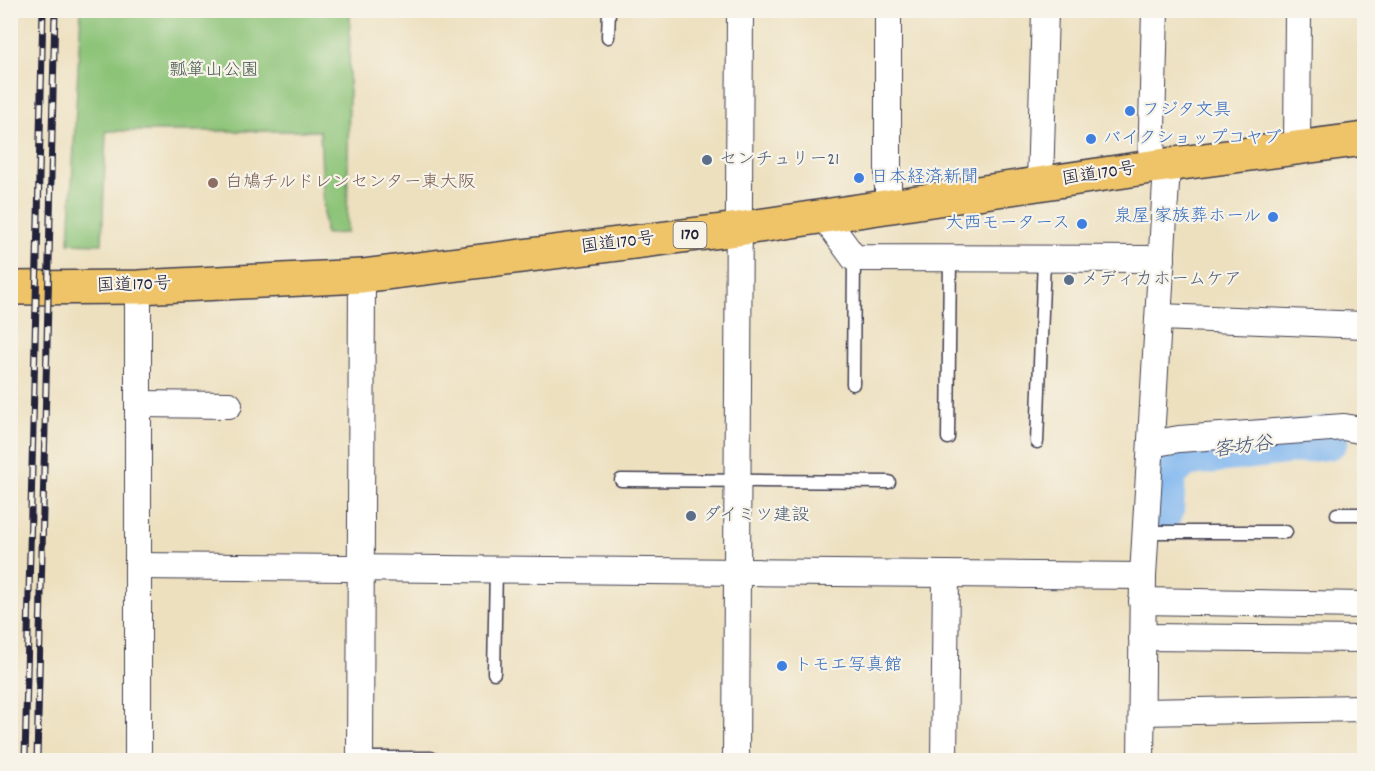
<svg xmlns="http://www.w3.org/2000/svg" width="1375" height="771" font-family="Dekko,'Klee One',sans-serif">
<rect width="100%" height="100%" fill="#f7f3e8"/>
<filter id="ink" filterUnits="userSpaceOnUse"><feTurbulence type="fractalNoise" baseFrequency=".0167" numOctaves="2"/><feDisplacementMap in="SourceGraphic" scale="12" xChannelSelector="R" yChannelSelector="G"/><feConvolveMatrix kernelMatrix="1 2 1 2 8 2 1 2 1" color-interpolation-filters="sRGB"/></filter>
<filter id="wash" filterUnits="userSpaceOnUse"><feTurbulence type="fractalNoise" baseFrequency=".008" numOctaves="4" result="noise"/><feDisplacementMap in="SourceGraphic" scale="24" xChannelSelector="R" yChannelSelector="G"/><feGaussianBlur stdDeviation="1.35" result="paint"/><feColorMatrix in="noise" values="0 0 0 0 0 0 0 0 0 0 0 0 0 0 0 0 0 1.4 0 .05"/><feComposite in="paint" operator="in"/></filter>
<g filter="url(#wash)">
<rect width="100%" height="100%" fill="#ede0bf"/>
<path fill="#8bc377" stroke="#567259" stroke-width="1.5" d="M81,11H350L347,233L325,234L320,131H106L102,244L69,243Z"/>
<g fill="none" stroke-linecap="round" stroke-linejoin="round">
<path stroke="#81b7f0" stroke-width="44" d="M1162,510L1164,473L1183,455L1327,438"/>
</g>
</g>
<g filter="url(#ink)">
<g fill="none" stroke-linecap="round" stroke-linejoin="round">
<defs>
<g id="service">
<path d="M608,37L609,10"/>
<path d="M853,384L854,258"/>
<path d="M948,438L950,258"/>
<path d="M1037,442L1044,259"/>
<path d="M621,480L889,482"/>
<path d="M1337,514H1364"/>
<path d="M1146,532H1286"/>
<path d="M494,673L496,568"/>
<path d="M360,758H431"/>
</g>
<g id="minor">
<path d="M1297,148L1298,10"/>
<path d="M1151,167L1155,10"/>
<path d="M1040,184L1045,10"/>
<path d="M888,207V10"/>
<path d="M824,217L854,258L1162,259"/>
<path d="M1160,317L1364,325"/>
<path d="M138,404L229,405"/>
<path d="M1151,444L1179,439L1344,427L1364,431"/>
<path d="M138,566L1143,576"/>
<path d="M1142,601L1364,605"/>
<path d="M1142,637L1364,639"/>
<path d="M1142,712L1364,708"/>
<path d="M138,760V287"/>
<path d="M360,760L362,276"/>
<path d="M736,760L740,10"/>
<path d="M944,760L946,575"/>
<path d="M1141,760L1143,576L1167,166"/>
</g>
<path id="trunk" d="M10,288L138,287L362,276L738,229L1151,167L1364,139"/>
</defs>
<use href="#service" stroke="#403e4f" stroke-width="15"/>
<use href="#minor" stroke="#403e4f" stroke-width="28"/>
<use href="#trunk" stroke="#403e4f" stroke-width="36"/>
<use href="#service" stroke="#fff" stroke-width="12"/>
<use href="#minor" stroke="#fff" stroke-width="26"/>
<use href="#trunk" stroke="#efc469" stroke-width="33"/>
<defs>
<g id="rail">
<path d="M25,760L43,10"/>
<path d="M37,760L55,10"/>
</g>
</defs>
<use href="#rail" stroke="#22223b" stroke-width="7"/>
<use href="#rail" stroke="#f7f3e8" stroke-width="4.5" stroke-dasharray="14" stroke-linecap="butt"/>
</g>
</g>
<g fill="#3f7fe0" stroke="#f7f3e8" stroke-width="2">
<circle cx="1130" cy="111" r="6"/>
<circle cx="1091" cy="139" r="6"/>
<circle cx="859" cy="178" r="6"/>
<circle cx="1273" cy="217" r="6"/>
<circle cx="1082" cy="224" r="6"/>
<circle cx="782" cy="666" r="6"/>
</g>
<g fill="#5c6f8a" stroke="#f7f3e8" stroke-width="2">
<circle cx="707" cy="160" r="6"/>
<circle cx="1069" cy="280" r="6"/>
<circle cx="691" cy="516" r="6"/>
</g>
<circle fill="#8d6e63" stroke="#f7f3e8" stroke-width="2" cx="213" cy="183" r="6"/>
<g text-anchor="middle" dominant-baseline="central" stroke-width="4.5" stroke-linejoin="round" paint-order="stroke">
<rect fill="#f7f3e8" stroke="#62616f" stroke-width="1.5" x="673.5" y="222" width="33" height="26" rx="4.5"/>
<g font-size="16" font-weight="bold" fill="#22223b">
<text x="690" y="235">170</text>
</g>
<g font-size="18" fill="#475a50" stroke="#f7f3e8">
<text x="214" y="71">瓢箪山公園</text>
</g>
<g font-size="18" fill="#366cbe" stroke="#f7f3e8" text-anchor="start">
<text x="1142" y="111">フジタ文具</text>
<text x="1103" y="139">バイクショップコヤブ</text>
<text x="871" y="178">日本経済新聞</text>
<text x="1261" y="217" text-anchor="end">泉屋 家族葬ホール</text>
<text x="1070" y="224" text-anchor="end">大西モータース</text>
<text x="794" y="666">トモエ写真館</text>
</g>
<g font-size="18" fill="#4e5e75" stroke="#f7f3e8" text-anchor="start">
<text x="719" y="160">センチュリー21</text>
<text x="1081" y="280">メディカホームケア</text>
<text x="703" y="516">ダイミツ建設</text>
</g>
<g font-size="18" fill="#22223b" stroke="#f7f3e8">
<text transform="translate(1099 175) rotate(-9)">国道170号</text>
<text transform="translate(618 244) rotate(-7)">国道170号</text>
<text transform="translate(134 286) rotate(-2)">国道170号</text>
</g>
<g font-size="18" fill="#785e54" stroke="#f7f3e8" text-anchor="start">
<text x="225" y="183">白鳩チルドレンセンター東大阪</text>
</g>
<g font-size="20" font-style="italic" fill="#43567a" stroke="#f7f3e8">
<text transform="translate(1243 448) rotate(-7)">客坊谷</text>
</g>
</g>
<rect width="1375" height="771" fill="none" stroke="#f7f3e8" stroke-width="36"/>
</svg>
